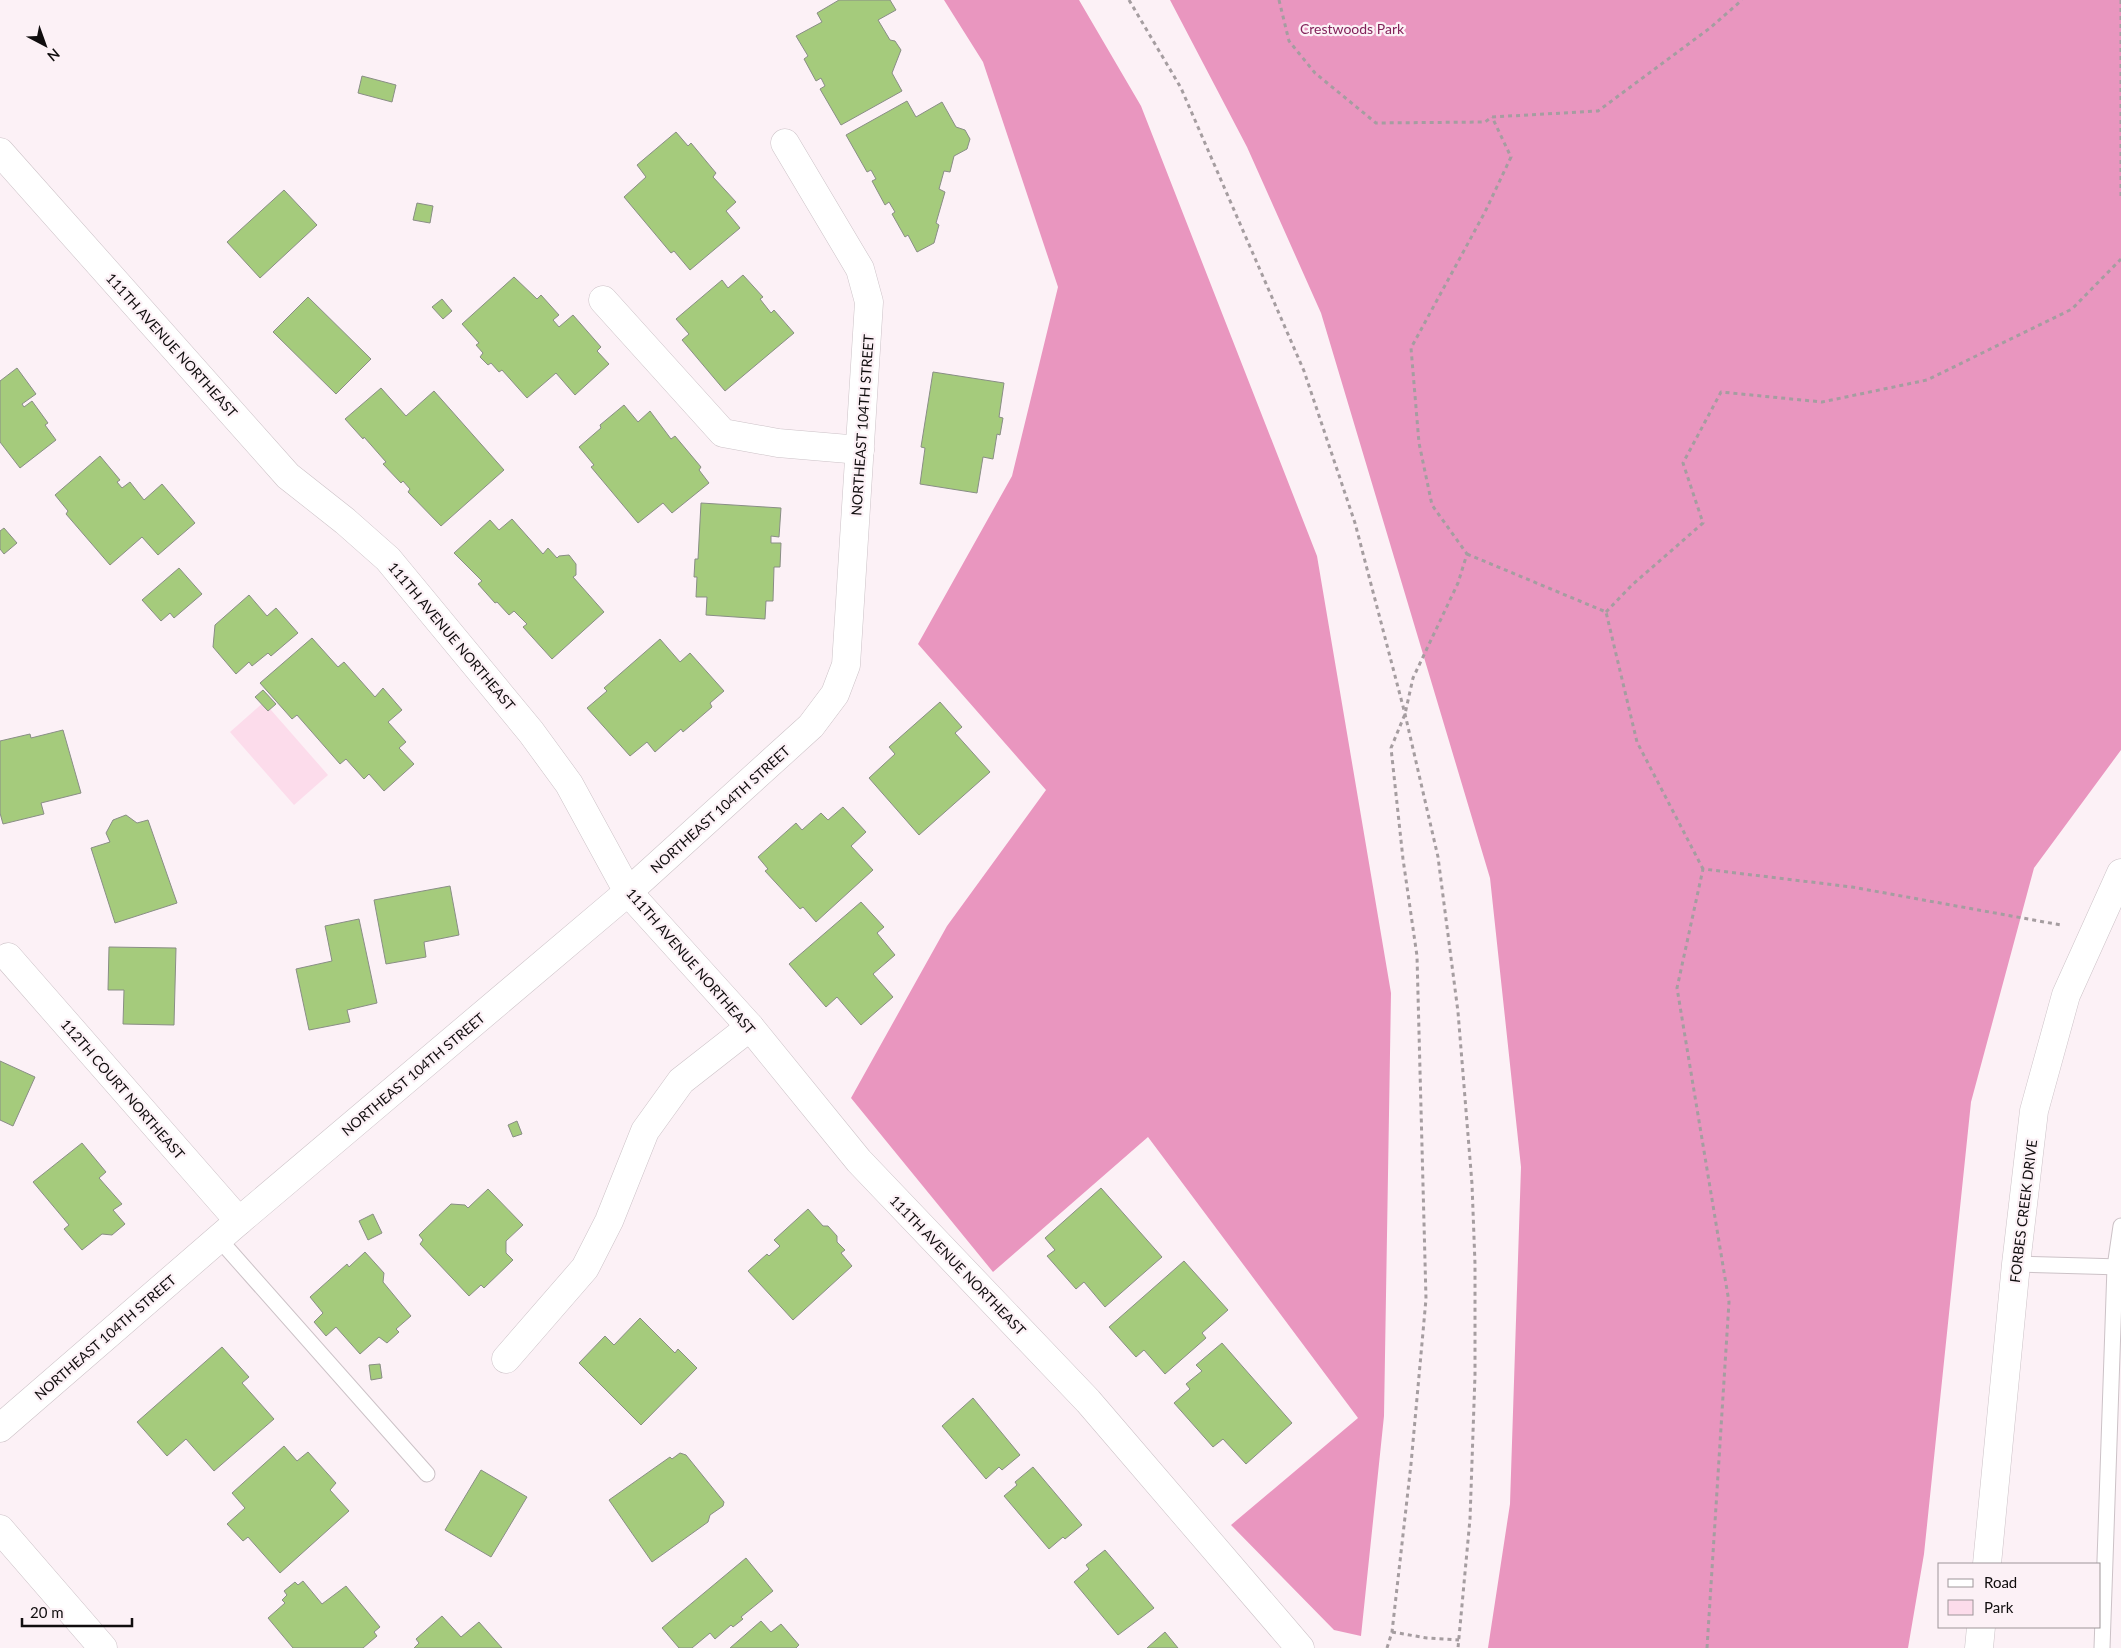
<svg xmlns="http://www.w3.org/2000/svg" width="2121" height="1648" font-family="Lato,sans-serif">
<rect width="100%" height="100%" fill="#fcf1f6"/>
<path fill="#fcdceb" d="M264,702L328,775L294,805L230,732Z"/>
<g fill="#e996bf">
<path d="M944,0H1079L1141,106L1317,556L1391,993L1384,1416L1361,1636L1334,1630L1231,1525L1358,1418L1148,1137L993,1272L851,1098L947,926L1046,790L918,644L1012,476L1058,287L983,62Z"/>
<path d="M1170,0H2121V750L2034,868L1971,1102L1924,1554L1908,1648H1488L1510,1504L1521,1167L1490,878L1321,313L1247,147Z"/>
</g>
<g fill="#a5cb7c" stroke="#898e85">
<path d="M839,0H890L896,10L878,20L890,40L895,41L901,50L892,73L902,91L841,125L820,89L825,86L821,78L816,81L804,59L808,56L796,36L822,22L817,13Z"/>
<path d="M362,76L396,85L392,102L358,93Z"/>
<path d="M907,101L916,117L942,102L956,127L965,130L970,139L967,149L954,156L950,172L944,171L939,189L945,192L936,223L939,225L934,243L917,252L908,235L905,237L892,214L895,212L889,202L885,205L872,181L876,179L871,170L867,172L846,135Z"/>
<path d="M676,132L688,146L691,143L716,173L713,177L736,202L726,211L740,228L690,270L674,251L671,253L624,197L646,177L637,165Z"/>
<path d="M284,190L317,225L260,278L227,242Z"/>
<path d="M417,203L433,206L430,223L413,220Z"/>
<path d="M743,275L763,297L760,299L771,313L774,310L794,333L725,391L682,340L689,334L676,319L722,280L728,288Z"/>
<path d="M514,277L537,299L541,295L559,315L553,320L559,327L573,315L601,347L597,351L609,364L575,395L556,373L527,398L502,370L499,372L491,363L488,365L480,357L483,353L476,345L479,343L462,324Z"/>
<path d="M308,297L371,359L336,394L273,332Z"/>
<path d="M442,299L452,311L443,319L432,307Z"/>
<path d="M17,368L36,394L22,404L24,407L32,401L48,423L45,425L56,440L20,468L0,442V381Z"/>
<path d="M933,372L1004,383L999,417L1003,418L1000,435L997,434L993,459L983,457L977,493L920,484L925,448L921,447Z"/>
<path d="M381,388L406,416L434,391L504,470L441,526L408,492L410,489L403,481L401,483L383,464L386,462L364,437L363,439L345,419Z"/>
<path d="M624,405L638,422L650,411L671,439L675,436L701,467L699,470L709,483L672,513L663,503L638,523L591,467L594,465L579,447L601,428L600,425Z"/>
<path d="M100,456L120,480L117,482L122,488L130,482L144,500L162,484L195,523L158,555L142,537L110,565L66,514L68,511L55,495Z"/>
<path d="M701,503L781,508L779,537L771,536V543H781L780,567H774L773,601H766L765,619L706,615L707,597H696L697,577H694L695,559H698Z"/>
<path d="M512,519L543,554L548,548L557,558L559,556L569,555L576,564V575L573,577L604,612L552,659L523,627L527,624L514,611L509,615L497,602L495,603L478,584L482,581L454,553L490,520L499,530Z"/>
<path d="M4,528L17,543L4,554L0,549V531Z"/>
<path d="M179,568L202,594L174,618L170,613L161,621L142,600Z"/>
<path d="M249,595L267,616L276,608L298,633L271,656L268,653L252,666L249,662L236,674L213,647L215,625Z"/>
<path d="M312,638L338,667L344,662L375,697L383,688L402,710L388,722L406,742L399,748L414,764L384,791L369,774L364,779L346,759L340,764L297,715L292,719L260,683Z"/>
<path d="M660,639L680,662L690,653L724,691L710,703L712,707L683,732L681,729L655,752L647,742L630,756L587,708L607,691L604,688Z"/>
<path d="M263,690L276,704L268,711L255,697Z"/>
<path d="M940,702L962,727L955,733L990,772L919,835L869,778L895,754L889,747Z"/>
<path d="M63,730L81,793L41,803L44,814L3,824L0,813V741L30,734L31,738Z"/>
<path d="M843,807L866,832L851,846L873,870L816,922L803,907L800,909L765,871L768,869L758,857L796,823L802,830L821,813L828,820Z"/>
<path d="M126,815L137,823L148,820L177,903L115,923L91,848L110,842L106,833L113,820Z"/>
<path d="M450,886L459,935L424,942L426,957L386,964L374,900Z"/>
<path d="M861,902L884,927L877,933L895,955L873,974L893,997L861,1025L837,997L826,1007L789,964Z"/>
<path d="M359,919L377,1003L347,1010L350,1022L309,1030L296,969L332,961L325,926Z"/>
<path d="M109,947L176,948L174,1025L123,1024L124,990H108Z"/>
<path d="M0,1061L35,1077L13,1126L0,1120Z"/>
<path d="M517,1121L522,1134L513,1137L508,1125Z"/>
<path d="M82,1143L106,1172L99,1178L122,1204L113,1210L125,1224L112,1235L102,1234L82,1250L64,1229L69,1225L33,1182Z"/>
<path d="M1101,1188L1162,1257L1105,1307L1084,1282L1076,1289L1047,1256L1055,1250L1045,1238Z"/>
<path d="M488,1189L523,1225L506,1241V1253L513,1260L484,1288L481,1285L469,1296L420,1244L423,1240L419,1235L451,1204L465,1205L468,1208Z"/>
<path d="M808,1209L823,1226H828L837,1236V1242L845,1250L841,1253L852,1266L793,1320L748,1271L767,1254L769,1256L780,1246L774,1240Z"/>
<path d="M373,1214L382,1233L368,1240L359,1221Z"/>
<path d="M365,1252L384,1273L383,1282L411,1316L396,1329L399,1332L387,1343L379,1337L360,1354L336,1327L326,1336L314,1322L323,1313L310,1297L347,1264L349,1267Z"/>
<path d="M1184,1261L1228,1310L1202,1333L1206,1338L1165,1374L1144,1350L1136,1357L1109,1327Z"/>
<path d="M640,1318L675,1353L678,1349L697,1368L641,1425L579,1363L605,1336L614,1345Z"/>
<path d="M1222,1343L1292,1423L1246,1464L1223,1439L1213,1447L1174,1403L1190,1389L1186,1384L1202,1371L1196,1365Z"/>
<path d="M222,1347L249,1377L242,1383L274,1419L214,1471L186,1439L167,1456L137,1422Z"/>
<path d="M380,1364L382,1378L371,1380L369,1365Z"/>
<path d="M973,1398L1020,1455L1002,1470L999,1467L986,1479L942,1426Z"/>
<path d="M284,1446L297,1461L308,1452L336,1483L330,1490L349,1511L280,1573L248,1537L243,1541L227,1524L245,1508L232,1493Z"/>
<path d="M680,1453L686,1455L724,1502L723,1506L710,1515L708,1522L652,1562L609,1500L670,1457L672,1459Z"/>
<path d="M1033,1467L1082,1525L1065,1539L1063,1537L1049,1549L1004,1496L1017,1485L1015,1482Z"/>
<path d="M481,1470L527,1497L491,1557L445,1530Z"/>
<path d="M1105,1550L1154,1608L1118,1635L1074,1582L1089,1569L1086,1565Z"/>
<path d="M746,1558L773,1591L741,1617L743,1619L733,1627L731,1625L715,1639L710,1633L692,1648H679L662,1628Z"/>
<path d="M303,1581L322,1604L346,1586L380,1627L374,1632L377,1636L363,1648H293L268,1618L285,1603L282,1600L287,1595L284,1591L295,1582L298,1585Z"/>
<path d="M442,1616L461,1637L479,1622L502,1648H414L419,1643L416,1639Z"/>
<path d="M761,1621L771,1632L781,1624L799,1645L796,1648H730Z"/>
<path d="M1165,1632L1178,1648H1147Z"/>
</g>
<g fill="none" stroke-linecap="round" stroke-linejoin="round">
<defs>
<g id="service">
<path d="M219,1239L427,1474"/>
<path d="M2016,1264L2121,1267"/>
<path d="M2102,1648L2115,1267L2121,1226"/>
</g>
<g id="minor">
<path d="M0,152L288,476L345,521L388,559L531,732L569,784L628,892L750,1027L859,1161L1088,1401L1300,1648"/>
<path d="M603,300L723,433L778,443L860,450"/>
<path d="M8,957L239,1221"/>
<path d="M506,1359L585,1268L609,1221L645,1131L681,1081L750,1027"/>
<path d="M0,1428L239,1221L628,892L811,726L835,694L846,665L869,302L860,269L785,143"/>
<path d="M0,1529L103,1648"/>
</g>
<g id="tertiary">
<path d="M1987,1564L2016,1264L2034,1111L2066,995L2121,873"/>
<path d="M1979,1648L1981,1627"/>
</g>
</defs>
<use href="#service" stroke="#ccc2c7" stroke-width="17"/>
<use href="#minor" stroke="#ccc2c7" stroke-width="29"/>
<use href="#tertiary" stroke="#ccc2c7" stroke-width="29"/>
<g stroke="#a59da0" stroke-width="3" stroke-dasharray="4 4" stroke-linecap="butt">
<path d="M1129,0L1181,88L1304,371L1355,523L1405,714L1438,857L1458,1012L1472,1184L1475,1264V1375L1470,1519L1458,1648"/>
<path d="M1279,0L1289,41L1315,73L1376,123L1485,122L1492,117L1598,111L1710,28L1742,0"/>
<path d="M2121,0V197"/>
<path d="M1467,554L1606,612L1637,742L1703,869"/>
<path d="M1606,612L1632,585L1703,523L1683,463L1721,392L1822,402L1927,380L2072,309L2121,259"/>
<path d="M1392,1632L1427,1638L1459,1640"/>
<path d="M1387,1648L1392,1632L1411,1464L1426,1299L1417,956L1403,859L1391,748L1405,714L1413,678L1458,583L1467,554L1432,505L1419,443L1411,348L1485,212L1511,157L1492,117"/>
<path d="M1707,1648L1729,1302L1677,988L1703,869L1852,887L2061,925"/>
</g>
<use href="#service" stroke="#fff" stroke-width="15"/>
<use href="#minor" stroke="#fff" stroke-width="28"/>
<use href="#tertiary" stroke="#fff" stroke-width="28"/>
</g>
<g text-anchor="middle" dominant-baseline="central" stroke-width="4.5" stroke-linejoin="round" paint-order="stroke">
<g font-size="14" fill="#82225a" stroke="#fcf1f6">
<text x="1352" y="28">Crestwoods Park</text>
</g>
<g font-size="14" fill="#100d0e" stroke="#fcf1f6">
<text transform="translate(172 345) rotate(48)">111TH AVENUE NORTHEAST</text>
<text transform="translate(862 425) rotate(-86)">NORTHEAST 104TH STREET</text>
<text transform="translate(452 636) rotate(50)">111TH AVENUE NORTHEAST</text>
<text transform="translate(720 809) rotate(-42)">NORTHEAST 104TH STREET</text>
<text transform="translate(691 961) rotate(49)">111TH AVENUE NORTHEAST</text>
<text transform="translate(413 1074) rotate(-40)">NORTHEAST 104TH STREET</text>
<text transform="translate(123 1089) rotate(49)">112TH COURT NORTHEAST</text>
<text transform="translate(2023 1211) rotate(-83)">FORBES CREEK DRIVE</text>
<text transform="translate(958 1265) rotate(46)">111TH AVENUE NORTHEAST</text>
<text transform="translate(105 1337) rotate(-41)">NORTHEAST 104TH STREET</text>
</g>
</g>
<rect x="1938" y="1563" width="162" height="65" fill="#fcf1f6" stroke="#9e9699"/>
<rect x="1948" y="1579" width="25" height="8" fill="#ffffff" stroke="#9e9699"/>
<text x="1984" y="1588" font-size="15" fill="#100d0e">Road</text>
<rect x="1948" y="1600" width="25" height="15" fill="#fcdceb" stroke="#9e9699"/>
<text x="1984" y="1613" font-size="15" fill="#100d0e">Park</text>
<g transform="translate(45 45) rotate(139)" stroke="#fcf1f6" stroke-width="4" paint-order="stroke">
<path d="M0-4L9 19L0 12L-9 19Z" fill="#100d0e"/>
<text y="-8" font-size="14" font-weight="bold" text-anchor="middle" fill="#100d0e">N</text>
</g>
<path d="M22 1618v8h110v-8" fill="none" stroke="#100d0e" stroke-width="2.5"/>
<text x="30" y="1618" font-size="15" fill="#100d0e" stroke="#fcf1f6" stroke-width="4" paint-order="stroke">20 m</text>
</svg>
